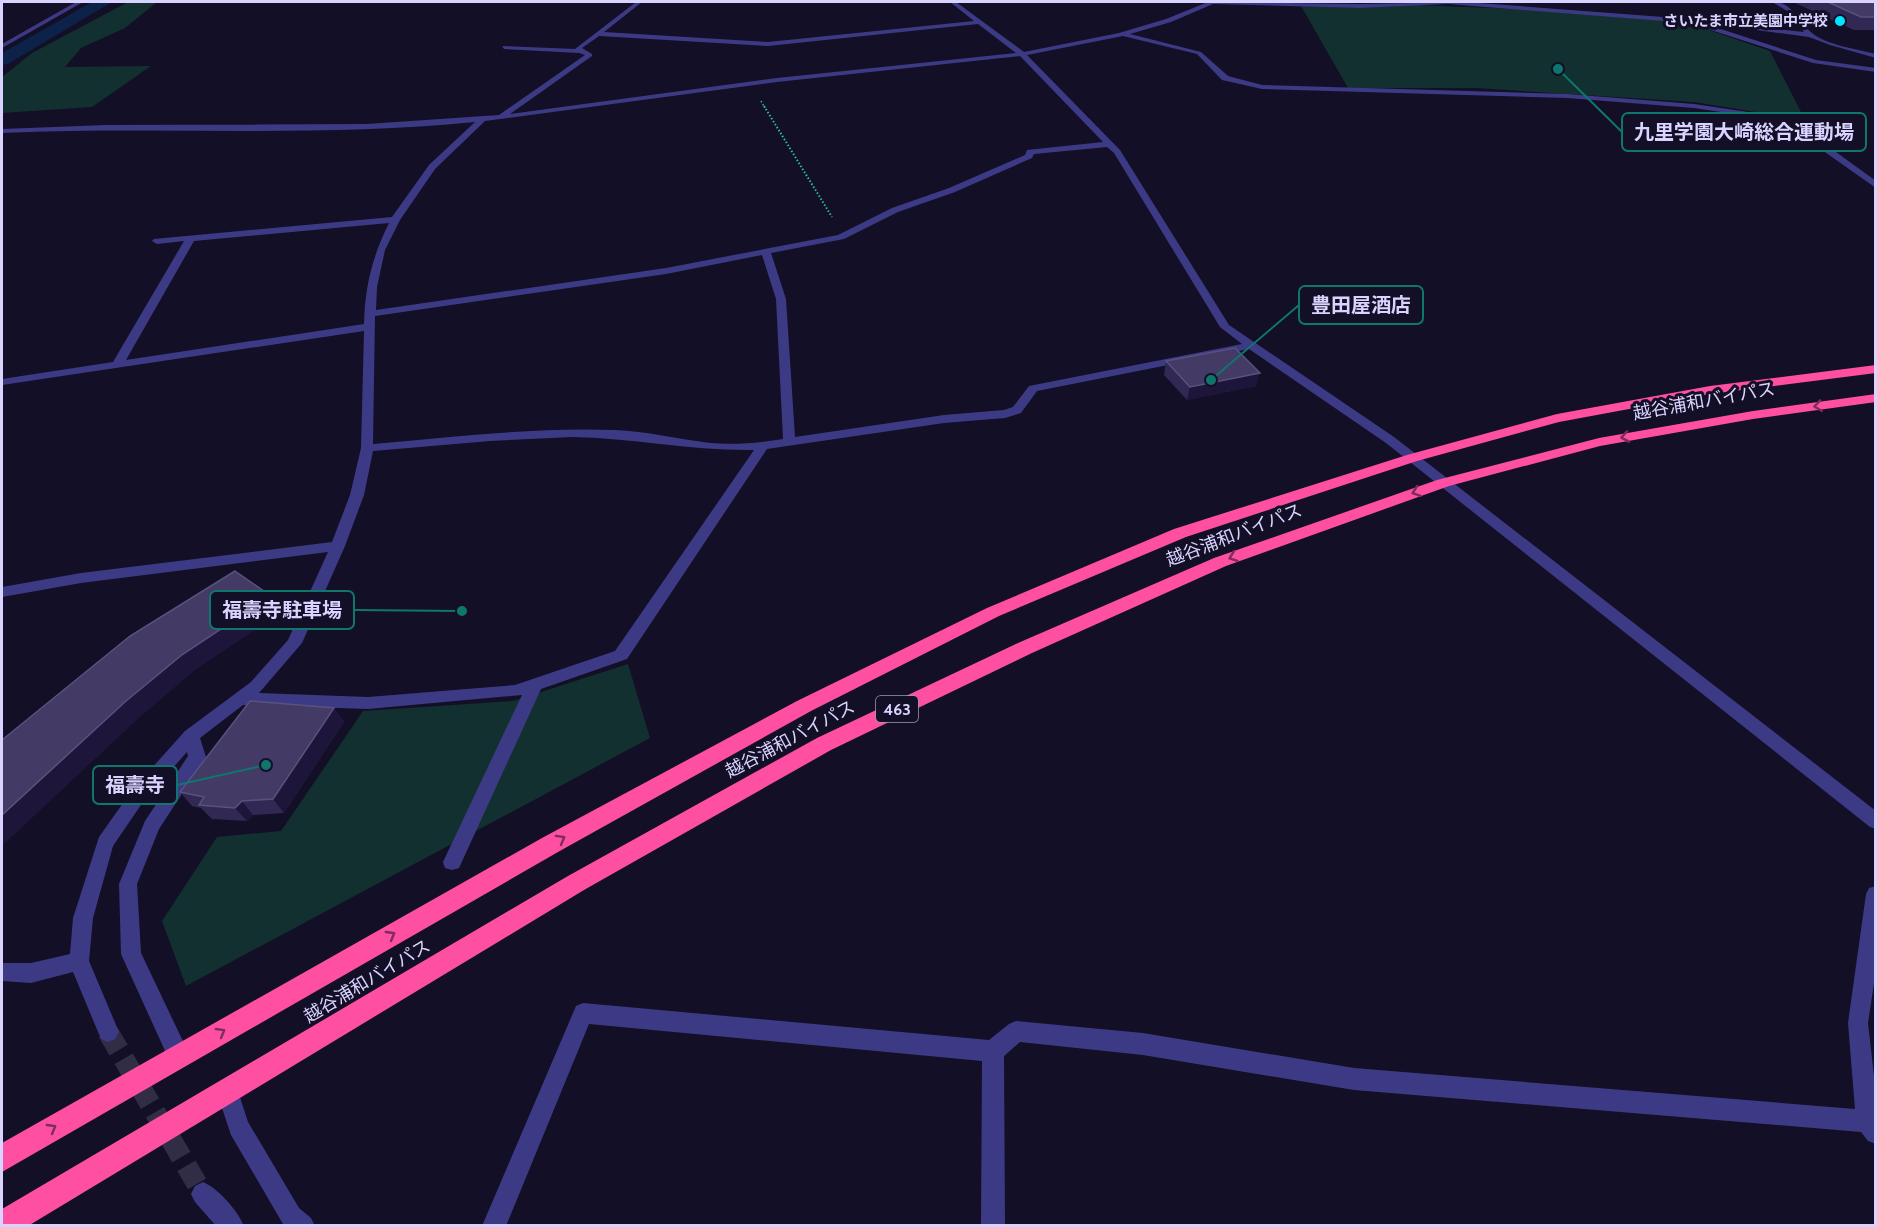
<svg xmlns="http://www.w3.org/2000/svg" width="1877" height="1227" font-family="Cabin,'Noto Sans JP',sans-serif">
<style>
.green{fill:#12302f}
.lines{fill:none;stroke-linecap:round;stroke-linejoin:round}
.canal{fill:#0c2248;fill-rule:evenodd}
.minor-tunnel{stroke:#312d47;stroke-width:21;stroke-dasharray:21 10;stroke-linecap:butt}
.path-far1{stroke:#2fb8b0;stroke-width:1.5;stroke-dasharray:1.5 2;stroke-linecap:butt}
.path{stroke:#2fb8b0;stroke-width:2;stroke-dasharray:1.5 2;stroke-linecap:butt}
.minor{fill:#3d3a85;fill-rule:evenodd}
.highway{fill:#ff4fa3;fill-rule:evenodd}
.wall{fill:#312854}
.shaded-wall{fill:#1d163a}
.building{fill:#433a66;stroke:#5a527e;stroke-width:1.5}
.oneway{stroke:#7d2c5e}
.poi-dot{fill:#00e5ff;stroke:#130f26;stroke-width:2}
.labels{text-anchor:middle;stroke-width:6;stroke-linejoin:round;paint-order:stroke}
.far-poi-label{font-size:15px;font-weight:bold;fill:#d9d4ff;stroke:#130f26;text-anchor:end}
.shield{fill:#130f26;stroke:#9e99be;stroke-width:1.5}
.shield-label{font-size:16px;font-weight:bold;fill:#d9d4ff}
.street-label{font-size:18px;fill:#d9d4ff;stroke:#130f26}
.leader{fill:none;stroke:#0f766e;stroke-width:2}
.callout-dot{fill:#0f766e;stroke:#130f26;stroke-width:2}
.callout{fill:#130f26;stroke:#0f766e;stroke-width:2}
.callout-label{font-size:20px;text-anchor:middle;font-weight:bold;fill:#d9d4ff}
</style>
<rect width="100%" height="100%" fill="#130f26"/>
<path class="green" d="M128,2H157L125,28L81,48L65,67L151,66L92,107L2,113V77L32,53Z
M1416,5L1542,10L1667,21L1700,27L1770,51L1805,120L1694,102L1475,88H1348L1301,6L1360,8Z
M628,664L650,738L186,986L162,921L217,837L281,831L363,711L513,701Z"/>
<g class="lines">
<path class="canal" d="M92,2H112L8,64L2,65V53Z"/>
<path class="minor-tunnel" d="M108,1032L203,1194"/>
<path class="path-far1" d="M761,101L765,108"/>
<path class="path" d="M764,106L832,217"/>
<path class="minor" d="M76,2H83L2,48V44Z
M636,2H642L604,32L768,42L974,21L950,2H956L1024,52L1119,33L1166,19L1208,2L1360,4L1465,2L1690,19L1816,60L1876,68V72L1813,63L1689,23L1448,4L1360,8L1213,4L1171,22L1130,34L1201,52L1228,76L1262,85L1567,94L1694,104L1788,118L1800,120L1818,139L1876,181V188L1812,143L1794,124L1788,122L1694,108L1567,98L1262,89L1222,80L1197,54L1123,36L1027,55L1120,150L1229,325L1394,437L1876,811V829L1870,827L1386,443L1249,349L1037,391L1021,413L1005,418L944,423L767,449L627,659L541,689L459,868L452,870L445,868L443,862L522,695L368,709L243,705L200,738L206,757L159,829L137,884L141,953L190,1056L187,1064L179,1067L171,1064L121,954L119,884L145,821L188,756L187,752L145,799L113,846L93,918L89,961L119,1032L115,1039L108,1042L101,1039L73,972L31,983L2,981V963H31L70,954L73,918L99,837L133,789L185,731L251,682L288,640L328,552L81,583L2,597V587L81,573L332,542L350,495L361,448L364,331L2,385V379L113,362L184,241L157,244L152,241L154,239L392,217L429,165L475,122C318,138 159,126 2,133V129L106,125L367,124L499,115L585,55L579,53L504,49L502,46L575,49ZM978,24L1016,53L777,78L510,114L592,56V54L582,48L599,36L768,46ZM1020,56L1103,142L1027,150L1025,155L949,188L892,208L838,235L666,268L376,310L377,287L385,250L400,220L435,169L485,121L777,82ZM1107,147L1114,153L1220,327L1242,344L1029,386L1013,407L1004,410L944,415L795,437L786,299L771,253L844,239L898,212L955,192L1032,158L1034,154ZM389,223C372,257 365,287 364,324L126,360L194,241ZM762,255L776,299L783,439C759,443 733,445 710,443C678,439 646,431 615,430C534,427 454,437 373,444L375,316L666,274ZM572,437C633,438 693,451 754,450L615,651L515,685L368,697L259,693L302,643L345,546L364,495L373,451L490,441Z
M1772,2C1791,0 1799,22 1812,33C1827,45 1856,49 1876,54V58L1830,45L1809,37L1719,25L1722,23L1804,32L1787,11Z
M1876,886V970L1868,1023L1876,1094V1144L1868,1141L1861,1132L1354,1090L1143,1055L1020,1042L1004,1056L1005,1226H981L982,1061L589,1024L506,1226H482L576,1006L583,1003L989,1040L1009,1024L1016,1021L1143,1033L1354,1068L1855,1109L1848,1023L1866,894L1869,888Z
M227,1079L235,1082L248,1122L299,1208L311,1218L315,1226L283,1224L231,1135L216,1090L219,1082Z
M203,1182C219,1189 237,1210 244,1226H216L195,1202L191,1194L195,1186Z"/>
<path class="highway" d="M1876,365V373L1710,394L1559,422L1417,461L1186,537L999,616L811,711L558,852L2,1172V1143L542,838L797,701L987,608L1174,529L1407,455L1557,414L1710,386Z
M1876,394V402L1753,419L1600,446L1449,486L1226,566L1032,653L831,750L584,890L28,1226H2V1209L568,876L817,738L1018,643L1214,558L1437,480L1599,438L1753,411Z"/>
</g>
<path class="wall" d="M1793,2H1875V30H1854Z
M1166,361L1256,386L1187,400L1164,375Z
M334,708L344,722L284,813L253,815L247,821L212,819L201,808L192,806L180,792Z"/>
<path class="shaded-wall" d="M1260,373L1256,386L1187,400L1190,387Z
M271,596L282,612L195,670L140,717L3,845L2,844V815L126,701L183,654Z
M334,708L344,722L284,813L273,799Z
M242,801L253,815L247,821L235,808Z"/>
<path class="building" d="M1828,2H1875V17H1861Z
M1235,348L1260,373L1190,387L1166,361Z
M235,571L271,596L183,654L126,701L2,815V740L130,636Z
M250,701L334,708L273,799L242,801L235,808L199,805L204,797L180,792Z"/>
<defs><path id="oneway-chevron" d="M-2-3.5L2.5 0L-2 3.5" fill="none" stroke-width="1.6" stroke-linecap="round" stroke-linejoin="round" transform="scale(1.5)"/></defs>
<g class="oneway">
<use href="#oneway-chevron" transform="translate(1818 406) rotate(172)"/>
<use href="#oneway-chevron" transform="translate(1625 437) rotate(170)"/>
<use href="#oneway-chevron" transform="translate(1416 492) rotate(161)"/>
<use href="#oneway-chevron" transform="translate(1233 557) rotate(160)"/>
<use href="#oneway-chevron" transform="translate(561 839) rotate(-29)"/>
<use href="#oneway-chevron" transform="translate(391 935) rotate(-30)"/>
<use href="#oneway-chevron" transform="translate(221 1032) rotate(-30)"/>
<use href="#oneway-chevron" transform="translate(52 1128) rotate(-30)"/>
</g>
<circle class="poi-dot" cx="1840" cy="21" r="6"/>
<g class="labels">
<g class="far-poi-label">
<text x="1828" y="26">さいたま市立美園中学校</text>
</g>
<rect class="shield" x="876" y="696" width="42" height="26" rx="4.5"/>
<g class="shield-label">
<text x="897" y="715">463</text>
</g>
<g class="street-label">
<text transform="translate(1704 401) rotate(-10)" y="6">越谷浦和バイパス</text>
<text transform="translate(1234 535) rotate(-21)" y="6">越谷浦和バイパス</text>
<text transform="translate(790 739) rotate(-28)" y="6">越谷浦和バイパス</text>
<text transform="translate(367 981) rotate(-31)" y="6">越谷浦和バイパス</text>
</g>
</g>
<path class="leader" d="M1558 69L1622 132M1211 380L1299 305M462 611L354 610M266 765L177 785"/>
<g class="callout-dot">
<circle cx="1558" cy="69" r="6"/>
<circle cx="1211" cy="380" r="6"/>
<circle cx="462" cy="611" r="6"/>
<circle cx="266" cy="765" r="6"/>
</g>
<g class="callout">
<rect x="1622" y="113" width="244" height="38" rx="6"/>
<rect x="1299" y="286" width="124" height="38" rx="6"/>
<rect x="210" y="591" width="144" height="38" rx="6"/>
<rect x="93" y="766" width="84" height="38" rx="6"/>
</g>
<g class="callout-label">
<text x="1744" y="139">九里学園大崎総合運動場</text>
<text x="1361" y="312">豊田屋酒店</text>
<text x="282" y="617">福壽寺駐車場</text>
<text x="135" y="792">福壽寺</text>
</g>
<rect width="1877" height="1227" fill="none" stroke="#d9d4ff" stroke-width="6"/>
</svg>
